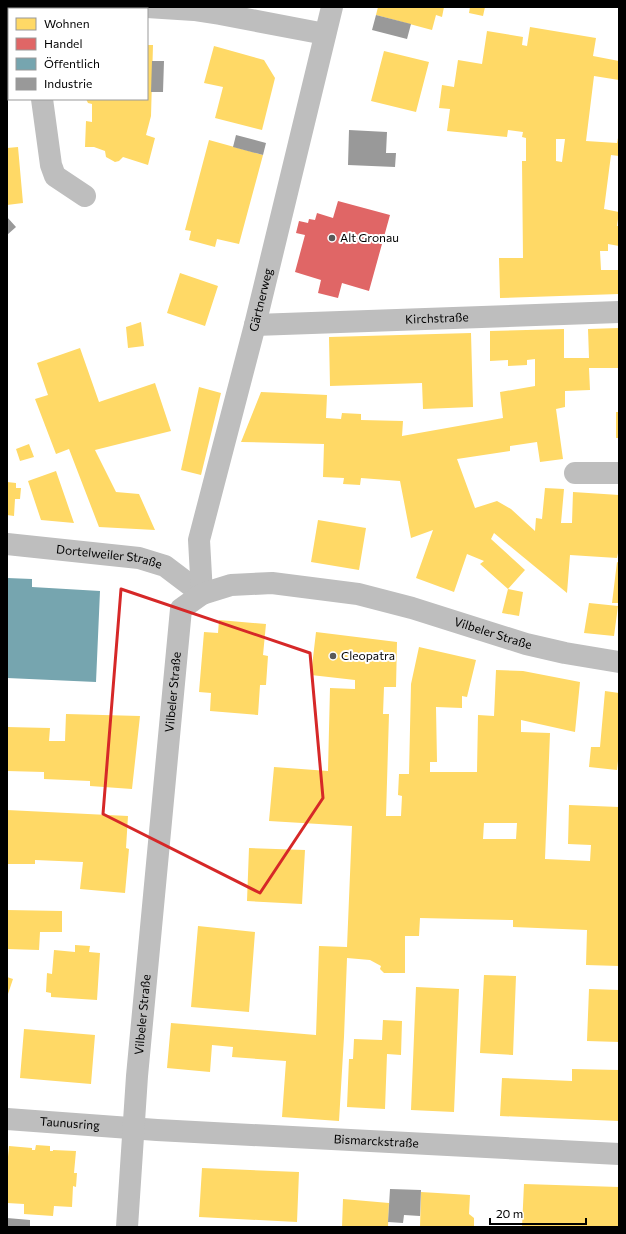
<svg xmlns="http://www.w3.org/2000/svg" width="626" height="1234" font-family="Commissioner,sans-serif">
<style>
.homes{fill:#ffd966;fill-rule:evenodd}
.shops{fill:#e06666}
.public{fill:#76a5af}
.industry{fill:#999}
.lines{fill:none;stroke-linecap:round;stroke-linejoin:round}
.minor{stroke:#bebebe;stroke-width:22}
.tertiary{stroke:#bebebe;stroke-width:22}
.marked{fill:none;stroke:#d62828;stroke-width:3;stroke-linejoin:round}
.poi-dot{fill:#595959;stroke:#fff;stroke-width:1.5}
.labels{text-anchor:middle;stroke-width:4;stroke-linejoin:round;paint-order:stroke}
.poi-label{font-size:12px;fill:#000;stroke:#fff;text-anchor:start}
.street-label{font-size:12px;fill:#000;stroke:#fff}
</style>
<rect width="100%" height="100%" fill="#fff"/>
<path class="homes" d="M378,7H444L442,17L436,15L432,30L376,15Z
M470,7H485L483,16L469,13Z
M530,27L596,38L593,56L619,61V80L594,76L586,141L617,143L619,133V156L611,155L604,209L619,212L617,226H619V246L608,244V251H600L601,270H619V294L500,298L499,258H523L522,161H526V138L522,137L523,132L508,130L507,137L447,131L450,109L439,108L442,85L454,87L458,60L482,64L487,31L523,37L522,45L527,46ZM556,139H565L562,162L556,161Z
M147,45H153L151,116L146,135L155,138L148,165L123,157L119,161L115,162L106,157L105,151L94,147H85L86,121L92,122V104L88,103L86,99H147Z
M214,46L264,60L275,78L262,130L215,118L223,87L204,83Z
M384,51L429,62L416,112L371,101Z
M209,140L263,155L239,244L217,239L215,247L189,240L191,231L185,230Z
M18,147L23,203L7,205V148Z
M180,273L218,286L205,326L167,313Z
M141,322L144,346L128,348L126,327Z
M619,328V368H589L590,390L565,391V407L556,409L563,459L540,462L537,442L510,446V451L457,459L475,508L497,501L511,509L535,531L536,518L542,519L545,488L564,489L561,523H572L573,492L619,495V553H618L617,558L570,555L567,593L494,533L491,539L525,570L508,589L480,564L484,561L467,554L454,592L416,578L433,530L411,538L400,481L361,478L360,485L343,484L344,478L323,477L324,444L241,442L261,392L327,395L326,418L341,419L342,413L361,414V420L403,421L402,436L503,418L500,392L535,386V359L527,360V365L508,366V360L490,361V331L564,329V358H589L588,329Z
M471,333L473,407L423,409L422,383L330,386L329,337Z
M80,348L99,402L155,383L171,431L95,450L116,492L139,494L155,530L99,527L69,449L56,454L35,399L48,395L37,363Z
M199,387L221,393L201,475L181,470Z
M616,412H619V438H616Z
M29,444L34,457L20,461L16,449Z
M56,471L74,523L41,520L28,481Z
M7,482L16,483V488H21L20,499H15L14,516L7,515Z
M318,520L366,528L359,570L311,562Z
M617,562L619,563V603H612Z
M508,589L523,592L519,616L502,613Z
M589,603L618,606L614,636L584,633Z
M219,620L266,624L263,655L268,656L266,685H260L258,715L210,711L211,693L199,692L204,632L218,633Z
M316,632L397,642L396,687H384L383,714H389L386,816H401L402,796L398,795L399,774H409L411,684L419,647L476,660L467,697L462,696V708L436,707L437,762H430V772H477L478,715L494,716L496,670L523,671L580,682L575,732L521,720V732L550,733L545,859L590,861L591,845L568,844L569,805L619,807V966L586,965L587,930L513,927V920L420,918L419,936H405V973H384L380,969L381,966L370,960L347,958L344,1037L339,1121L282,1117L286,1061L232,1057L233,1047L212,1045L210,1072L167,1068L171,1023L316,1035L319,946L347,947L352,826L269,821L274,767L328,771L330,688L355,689V680L311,675ZM484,823H517L516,839H483Z
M605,691L619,693V752L617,770L589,767L591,747H600Z
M66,714L140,716L132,789L90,786V781L44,779V772L7,771V727L50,728L49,741H65Z
M7,810L128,816L126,848L129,849L125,893L80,889L83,862L35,860V864H7Z
M249,848L305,850L302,904L247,901Z
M7,910L62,911V932H40L39,950L7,949Z
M198,926L255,932L249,1012L191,1007Z
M75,945L90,946L89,952L100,953L97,1000L51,997V993L46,992L47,973L52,974L54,950L75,952Z
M484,975L516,976L513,1055L480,1053Z
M7,977L13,979L8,994L7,993Z
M416,987L459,989L454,1112L411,1110Z
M589,989L619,990V1042L587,1041Z
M383,1020L402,1021L401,1055L387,1054L385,1109L347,1107L349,1059H353L354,1039L382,1040Z
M24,1029L95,1035L91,1084L20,1078Z
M572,1069L619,1070V1121L500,1116L502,1078L572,1081Z
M36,1145L50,1146V1151H53V1150L76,1151L74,1173H77L76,1187L73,1186L72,1207L54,1206L53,1216L24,1214V1204L7,1203V1168L9,1146L32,1148V1150H35Z
M202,1168L299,1172L297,1222L199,1217Z
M524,1184L619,1187V1227H522Z
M421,1192L470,1195L469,1214L474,1218V1227H420Z
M343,1199L389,1203L388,1227H342Z"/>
<path class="shops" d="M338,201L390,215L369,291L342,283L338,298L318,293L321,280L295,272L305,235L296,233L299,221L308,223L309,219L315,220L317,213L333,218Z"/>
<path class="public" d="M7,578L32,579V587L100,591L96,682L7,678Z"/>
<path class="industry" d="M376,15L411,24L407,39L372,30Z
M152,61H164L163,92H151Z
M349,130L387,132L386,153H396L395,167L348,165Z
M236,135L266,143L263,155L233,147Z
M7,217L16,227L7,235Z
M390,1189L421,1190L420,1216L404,1215L403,1223L388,1222Z
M7,1218L30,1220V1227H7Z"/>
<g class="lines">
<g class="minor">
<path d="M30,7V9"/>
<path d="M147,7L194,10L220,14L325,34"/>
<path d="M42,99L51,165L55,176L85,196"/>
<path id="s1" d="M255,325L619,312"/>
<path d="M575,473H619"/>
<path id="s2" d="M7,544L139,558L165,566L202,594"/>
<path id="s3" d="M202,594L199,540L255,325L332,7"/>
<path id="s4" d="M7,1119L157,1130L619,1154"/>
</g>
<path class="tertiary" id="s5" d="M127,1227L137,1076L181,609L202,594L231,585L272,583L358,594L412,608L526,644L565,653L619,662"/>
</g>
<path class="marked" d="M121,589L310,653L323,798L260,893L103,814Z"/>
<g class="poi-dot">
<circle cx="332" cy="238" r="4"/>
<circle cx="333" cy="656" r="4"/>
</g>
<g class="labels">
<g class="poi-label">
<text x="340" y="242">Alt Gronau</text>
<text x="341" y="660">Cleopatra</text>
</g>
<g class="street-label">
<text dy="4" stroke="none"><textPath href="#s3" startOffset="302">Gärtnerweg</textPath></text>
<text dy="4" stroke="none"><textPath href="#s1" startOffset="182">Kirchstraße</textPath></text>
<text dy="4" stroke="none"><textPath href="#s2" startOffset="103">Dortelweiler Straße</textPath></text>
<text dy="4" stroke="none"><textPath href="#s5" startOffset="945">Vilbeler Straße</textPath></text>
<text dy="4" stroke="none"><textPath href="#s5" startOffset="537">Vilbeler Straße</textPath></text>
<text dy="4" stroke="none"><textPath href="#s5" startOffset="213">Vilbeler Straße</textPath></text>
<text dy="4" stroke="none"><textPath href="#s4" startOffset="63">Taunusring</textPath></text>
<text dy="4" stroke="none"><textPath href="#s4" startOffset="370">Bismarckstraße</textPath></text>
</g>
</g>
<rect width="626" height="1234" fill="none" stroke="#000000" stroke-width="16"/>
<rect x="8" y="8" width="140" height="92" fill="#ffffff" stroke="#999999"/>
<rect x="16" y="18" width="20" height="12" fill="#ffd966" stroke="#999999"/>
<text x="44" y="28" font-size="12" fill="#000000">Wohnen</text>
<rect x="16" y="38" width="20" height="12" fill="#e06666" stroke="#999999"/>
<text x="44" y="48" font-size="12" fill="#000000">Handel</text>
<rect x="16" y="58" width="20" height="12" fill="#76a5af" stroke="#999999"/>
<text x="44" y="68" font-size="12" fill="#000000">Öffentlich</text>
<rect x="16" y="78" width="20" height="12" fill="#999999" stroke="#999999"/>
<text x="44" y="88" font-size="12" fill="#000000">Industrie</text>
<path d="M490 1218v6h96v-6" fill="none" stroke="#000000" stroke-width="2"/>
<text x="496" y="1218" font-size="12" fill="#000000" stroke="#ffffff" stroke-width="3" paint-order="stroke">20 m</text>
</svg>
